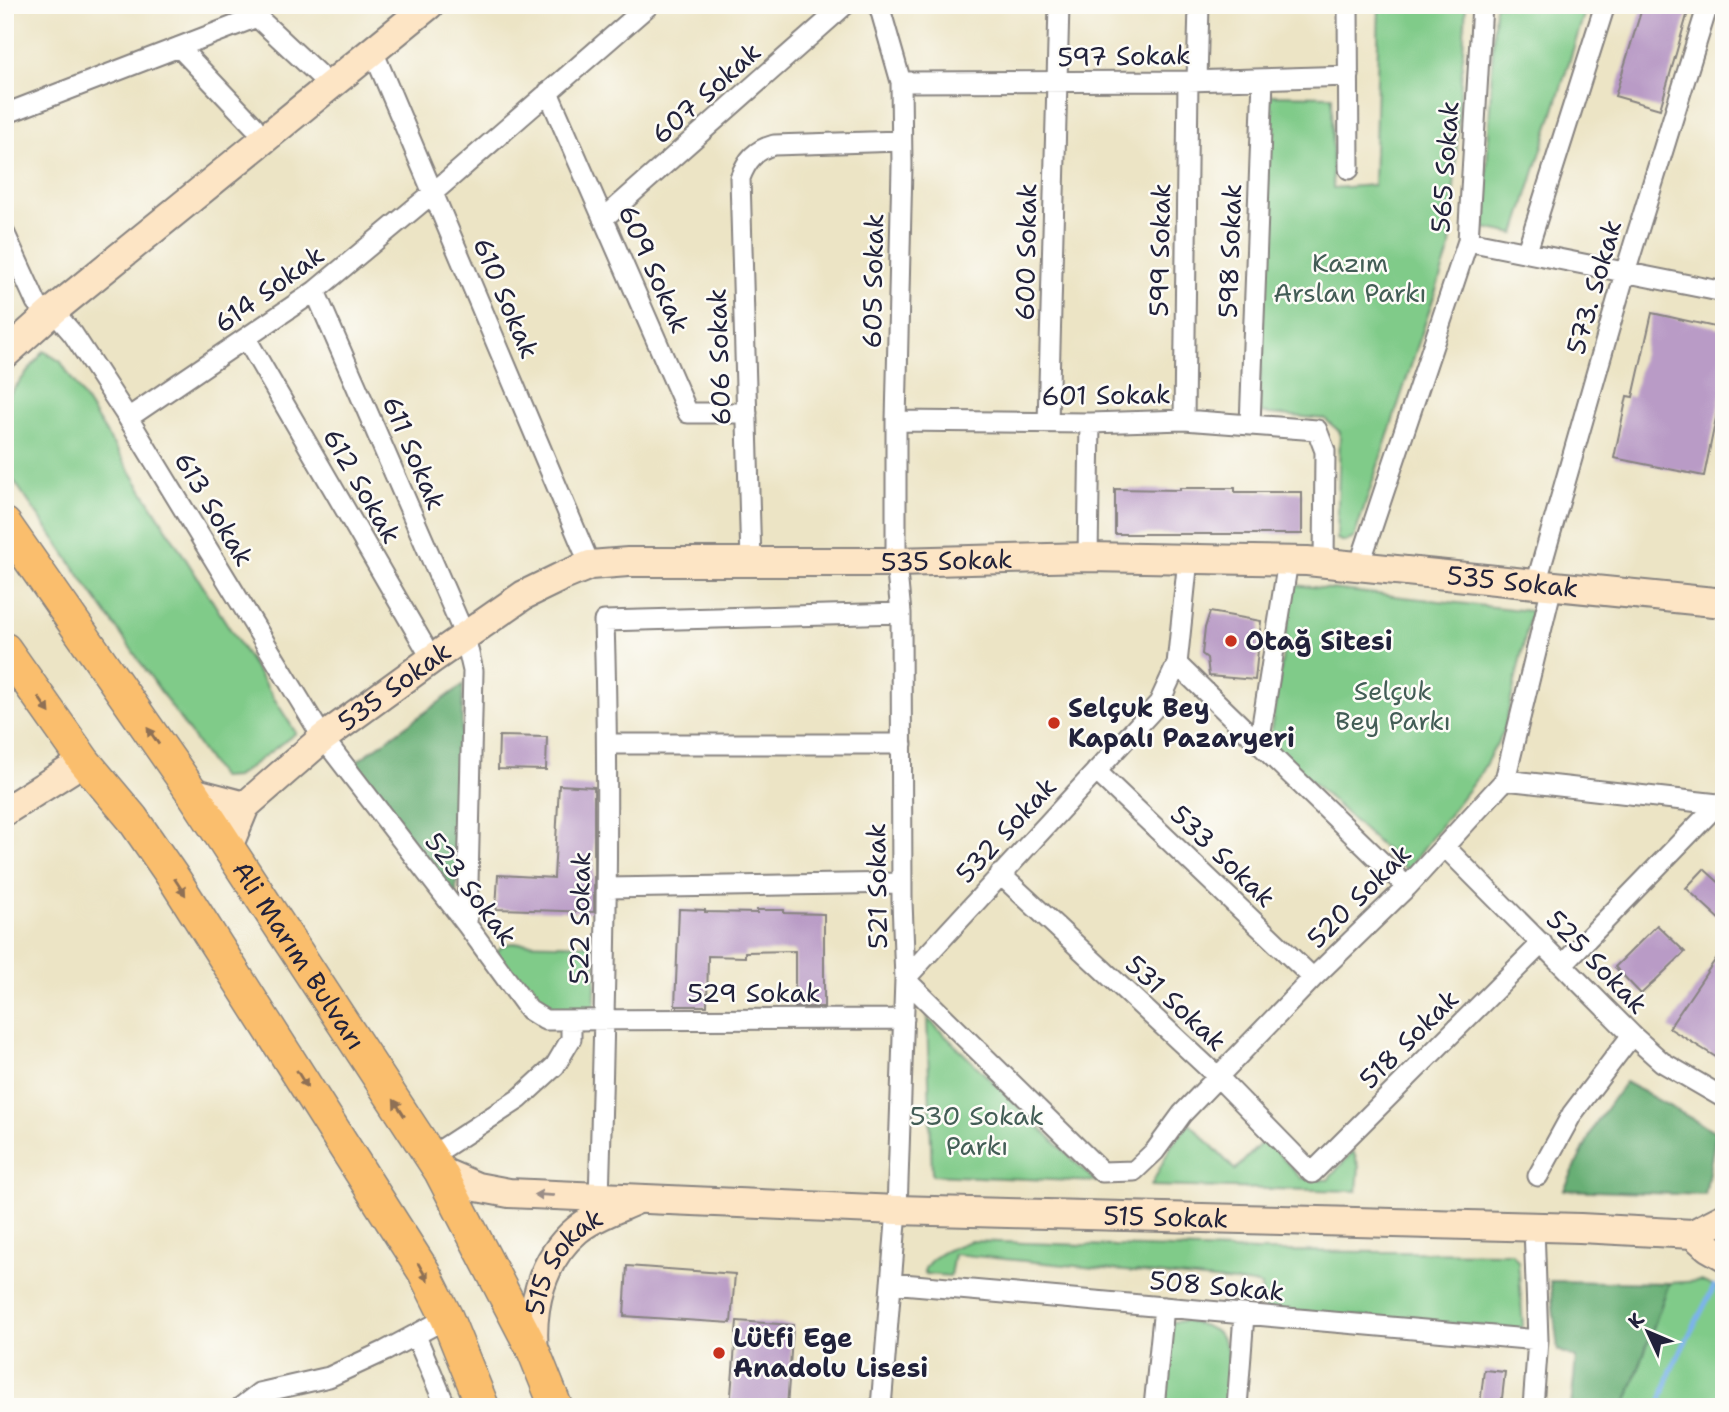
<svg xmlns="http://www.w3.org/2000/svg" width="1729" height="1412" font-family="'Shantell Sans',sans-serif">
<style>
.green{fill:#80cb89;stroke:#517662;stroke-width:2}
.forest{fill:#68af75;stroke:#456858;stroke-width:2}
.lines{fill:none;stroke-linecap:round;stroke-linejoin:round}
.stream{stroke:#7bb3eb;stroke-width:5}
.building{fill:#b99bc6}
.street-casing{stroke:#878380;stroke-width:23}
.secondary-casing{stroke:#878380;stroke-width:32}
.primary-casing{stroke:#878380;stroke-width:35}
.street{stroke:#fff;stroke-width:19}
.secondary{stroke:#fde5c5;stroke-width:28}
.primary{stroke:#fabe6d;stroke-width:32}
.oneway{fill:#8e7054}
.oneway2{fill:#9a8d87}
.poi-dot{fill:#c8321e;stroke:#fdfcf7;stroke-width:2.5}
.labels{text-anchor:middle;stroke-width:5;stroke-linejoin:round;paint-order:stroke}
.street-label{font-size:26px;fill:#22223b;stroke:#fdfcf7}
.park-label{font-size:26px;fill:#435d56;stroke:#fdfcf7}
.poi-label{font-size:26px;font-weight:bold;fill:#22223b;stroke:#fdfcf7;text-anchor:start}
</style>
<rect width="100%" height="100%" fill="#fdfcf7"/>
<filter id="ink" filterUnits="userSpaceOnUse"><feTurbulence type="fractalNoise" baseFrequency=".0143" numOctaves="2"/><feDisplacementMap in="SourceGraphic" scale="14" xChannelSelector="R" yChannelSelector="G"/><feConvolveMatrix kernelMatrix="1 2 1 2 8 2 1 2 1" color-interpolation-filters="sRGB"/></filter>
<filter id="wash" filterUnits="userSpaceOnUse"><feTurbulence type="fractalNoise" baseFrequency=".00686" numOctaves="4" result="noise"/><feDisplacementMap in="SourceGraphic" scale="28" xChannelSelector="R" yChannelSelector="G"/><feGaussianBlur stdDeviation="1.57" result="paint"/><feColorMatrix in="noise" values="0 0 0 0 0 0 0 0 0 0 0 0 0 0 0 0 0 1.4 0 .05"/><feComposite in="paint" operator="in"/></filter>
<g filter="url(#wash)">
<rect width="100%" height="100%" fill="#ece4c5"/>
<path class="green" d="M1379,5H1466L1450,248L1354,538L1345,542L1337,539L1340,432L1325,419L1259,413L1269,95L1332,96L1333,188L1374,185Z
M1495,5H1587L1515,234L1484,228Z
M44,351L61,362L296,733L236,777L221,778L5,468V400Z
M1294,585L1531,611L1504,731L1480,774L1407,870L1269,742Z
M512,943L597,945L594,1017L545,1015L495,954L503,945Z
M927,1018L1096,1182L932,1175Z
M1190,1123L1235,1170L1265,1139L1301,1178L1328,1180L1353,1151L1359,1167L1357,1191L1151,1186L1171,1146Z
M970,1241L1258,1251L1512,1253L1518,1261L1523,1326L1519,1329L1263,1309L1261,1286L1255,1284L954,1254L950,1276L926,1274L924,1271C929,1255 955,1247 970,1241Z
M1701,1281L1724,1291V1407H1625L1669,1283Z
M1184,1321C1192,1323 1203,1324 1211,1329C1238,1343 1228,1382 1226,1407H1163L1172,1322Z"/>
<path class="forest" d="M463,685L456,895L352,765Z
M1625,1082L1716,1132L1705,1195L1564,1190L1595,1125Z
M1550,1281L1669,1283L1625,1407H1571L1576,1358L1558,1350Z"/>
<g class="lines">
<path class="stream" d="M1659,1407L1671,1370L1714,1287"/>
</g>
<g id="blocks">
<path class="building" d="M1643,5H1690L1660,109L1615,96Z
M1652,313L1724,329V395L1721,394L1704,476L1614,458L1627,396L1633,397Z
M1180,488H1235V492H1302V534H1115V489L1180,490Z
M1210,612L1261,621L1255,680L1209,676L1207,658L1202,654L1205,628Z
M499,736L547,737L546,770L498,769Z
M559,785L594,787V912L496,909L498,875L554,878Z
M1704,869L1724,887V923L1686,888Z
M679,909L705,910V912L757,913V910H784V913L824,914V1007H795V951L745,952V957L708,956L707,1006H675Z
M1657,925L1685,952L1641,994L1615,967Z
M1724,947V1062L1669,1028Z
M627,1266L735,1274L731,1323L624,1316Z
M737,1321L793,1325L787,1407H730Z
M1484,1370L1505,1372L1501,1407L1480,1405Z"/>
</g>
</g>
<g filter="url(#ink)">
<use href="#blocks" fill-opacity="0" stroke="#878380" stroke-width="2"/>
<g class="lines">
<defs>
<path id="street" d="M879,5L901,82L902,166L896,421V562L901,613L902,901L905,979L897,1210L881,1407
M1348,5L1349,169
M253,6L257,17L318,74
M179,47L254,126
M373,51L590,565
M1197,81L1199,5
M901,82L1188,81L1349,76
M548,92L688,413H747
M5,114L257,17
M603,219L845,5
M5,234L36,302
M1468,241L1724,292
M1527,251L1605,5
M315,291L465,636L473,671L467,925
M53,311L73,334L128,418L323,738L467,925L529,1010L545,1020L904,1019
M247,340L432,659
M128,418L315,291L434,192L649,5
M1184,420L1188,81
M896,421L1090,423L1184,420L1317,430L1325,451L1324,563
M1048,423L1059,5
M1250,425L1263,79
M1088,557L1090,423
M1188,559L1177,664L1159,703L905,979L1102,1172L1134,1171L1155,1151L1182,1114L1313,978L1407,887L1505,780L1552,586
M751,562L740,178C747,160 755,150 774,145L901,141
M1359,566L1468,241L1482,5
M1536,584L1625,273L1708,5
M1177,664L1407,887
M608,744H902
M1259,744L1288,561
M1096,771L1313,978
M1505,780L1718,804
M1445,847L1632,1035L1662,1062L1724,1098
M1000,874L1218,1077L1312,1173L1542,943
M607,888L902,883
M1563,964L1718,804L1724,803
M430,1157L519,1099L555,1066L571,1039V1020
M1538,1176L1572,1114L1632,1035
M603,1207L599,1198C605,1005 610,813 604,621L901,613
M891,1283L1538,1340
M416,1336L446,1407
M241,1407L259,1393L329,1377L385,1351L447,1318
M1154,1407L1164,1307
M1237,1407L1244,1315
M1533,1407L1538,1340L1534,1227"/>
<g id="secondary">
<path d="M5,354L53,311L429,5"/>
<path d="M192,792L245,806"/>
<path d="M5,811L84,761"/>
<path id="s1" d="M228,847L245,806L323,738L432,659L524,595L561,577L590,565L628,562H896L1088,557L1307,561L1724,603"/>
<path id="s2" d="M440,1171L477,1187L509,1193L897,1210L1580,1228L1693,1234"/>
<path d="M1693,1234L1708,1247L1724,1256"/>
<path d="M1693,1234L1724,1218"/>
<path id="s3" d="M534,1352C530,1308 541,1260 577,1230C592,1217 616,1209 634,1201"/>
</g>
<g id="primary">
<path id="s4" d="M5,524L192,792L440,1171L534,1352L556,1407"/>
<path d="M5,649L84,761L132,818L175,880L424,1272L447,1318L483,1407"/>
</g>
</defs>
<use href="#street" class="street-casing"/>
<use href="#secondary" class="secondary-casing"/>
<use href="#primary" class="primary-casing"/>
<use href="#street" class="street"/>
<use href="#secondary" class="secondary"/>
<use href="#primary" class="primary"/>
</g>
<defs><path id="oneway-solid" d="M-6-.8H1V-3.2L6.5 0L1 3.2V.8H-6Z" transform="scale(1.75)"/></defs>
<g class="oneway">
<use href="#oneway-solid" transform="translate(44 705) rotate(55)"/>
<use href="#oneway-solid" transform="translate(153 736) rotate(-125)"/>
<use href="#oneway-solid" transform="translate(180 887) rotate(57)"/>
<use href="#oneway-solid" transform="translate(302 1079) rotate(58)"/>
<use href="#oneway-solid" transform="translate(399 1108) rotate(-123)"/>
<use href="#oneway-solid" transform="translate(423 1272) rotate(61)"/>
</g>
<use class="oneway2" href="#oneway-solid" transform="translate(544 1195) rotate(-177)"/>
</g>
<g class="poi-dot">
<circle cx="1231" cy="641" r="7"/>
<circle cx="1054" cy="723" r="7"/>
<circle cx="719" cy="1353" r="7"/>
</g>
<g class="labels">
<g class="street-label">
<text transform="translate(1124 56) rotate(-1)" y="9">597 Sokak</text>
<text transform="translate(706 93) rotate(-42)" y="9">607 Sokak</text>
<text transform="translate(1445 167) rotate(-86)" y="9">565 Sokak</text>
<text transform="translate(1160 250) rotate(-89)" y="9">599 Sokak</text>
<text transform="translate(1230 251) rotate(-88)" y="9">598 Sokak</text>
<text transform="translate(1026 252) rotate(-89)" y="9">600 Sokak</text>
<text transform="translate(654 269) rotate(66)" y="9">609 Sokak</text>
<text transform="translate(873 281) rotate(-89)" y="9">605 Sokak</text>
<text transform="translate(1594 287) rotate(-74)" y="9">573. Sokak</text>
<text transform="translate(269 289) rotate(-36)" y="9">614 Sokak</text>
<text transform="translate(506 298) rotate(67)" y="9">610 Sokak</text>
<text transform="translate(719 357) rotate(-92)" y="9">606 Sokak</text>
<text transform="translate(1106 395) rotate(-1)" y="9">601 Sokak</text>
<text transform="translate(414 453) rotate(67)" y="9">611 Sokak</text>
<text transform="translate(362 486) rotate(60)" y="9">612 Sokak</text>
<text transform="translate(214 509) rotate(59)" y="9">613 Sokak</text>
<text dy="9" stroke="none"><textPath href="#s1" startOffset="824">535 Sokak</textPath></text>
<text dy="9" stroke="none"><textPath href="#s1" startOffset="1391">535 Sokak</textPath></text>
<text dy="9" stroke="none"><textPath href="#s1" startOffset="236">535 Sokak</textPath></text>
<text transform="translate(1006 830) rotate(-47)" y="9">532 Sokak</text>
<text transform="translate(1223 856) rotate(44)" y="9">533 Sokak</text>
<text transform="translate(877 886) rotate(-91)" y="9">521 Sokak</text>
<text transform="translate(471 889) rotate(53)" y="9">523 Sokak</text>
<text transform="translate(1359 896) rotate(-45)" y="9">520 Sokak</text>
<text transform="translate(580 918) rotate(-89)" y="9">522 Sokak</text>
<text dy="9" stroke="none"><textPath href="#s4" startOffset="522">Ali Marım Bulvarı</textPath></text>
<text transform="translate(1597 962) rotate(46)" y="9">525 Sokak</text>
<text x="754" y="1002">529 Sokak</text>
<text transform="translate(1176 1003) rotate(43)" y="9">531 Sokak</text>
<text transform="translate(1409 1039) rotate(-45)" y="9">518 Sokak</text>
<text dy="9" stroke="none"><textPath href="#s2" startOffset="730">515 Sokak</textPath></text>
<text dy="9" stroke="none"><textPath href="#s3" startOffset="100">515 Sokak</textPath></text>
<text transform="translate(1217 1286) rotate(5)" y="9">508 Sokak</text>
</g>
<g class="park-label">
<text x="1350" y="272">Kazım<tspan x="1350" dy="30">Arslan Parkı</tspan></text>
<text x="1393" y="700">Selçuk<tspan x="1393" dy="30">Bey Parkı</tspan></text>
<text x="977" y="1125">530 Sokak<tspan x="977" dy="30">Parkı</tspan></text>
</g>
<g class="poi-label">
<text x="1245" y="650">Otağ Sitesi</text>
<text x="1068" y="717">Selçuk Bey<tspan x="1068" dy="30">Kapalı Pazaryeri</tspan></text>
<text x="733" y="1347">Lütfi Ege<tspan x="733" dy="30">Anadolu Lisesi</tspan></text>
</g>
</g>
<rect width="1729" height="1412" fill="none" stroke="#fdfcf7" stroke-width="28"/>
<g transform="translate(1648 1332) rotate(314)" stroke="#fdfcf7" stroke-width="5" paint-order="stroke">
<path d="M0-5L12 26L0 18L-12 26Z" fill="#22223b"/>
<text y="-10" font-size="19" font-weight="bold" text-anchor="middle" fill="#22223b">K</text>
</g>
</svg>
